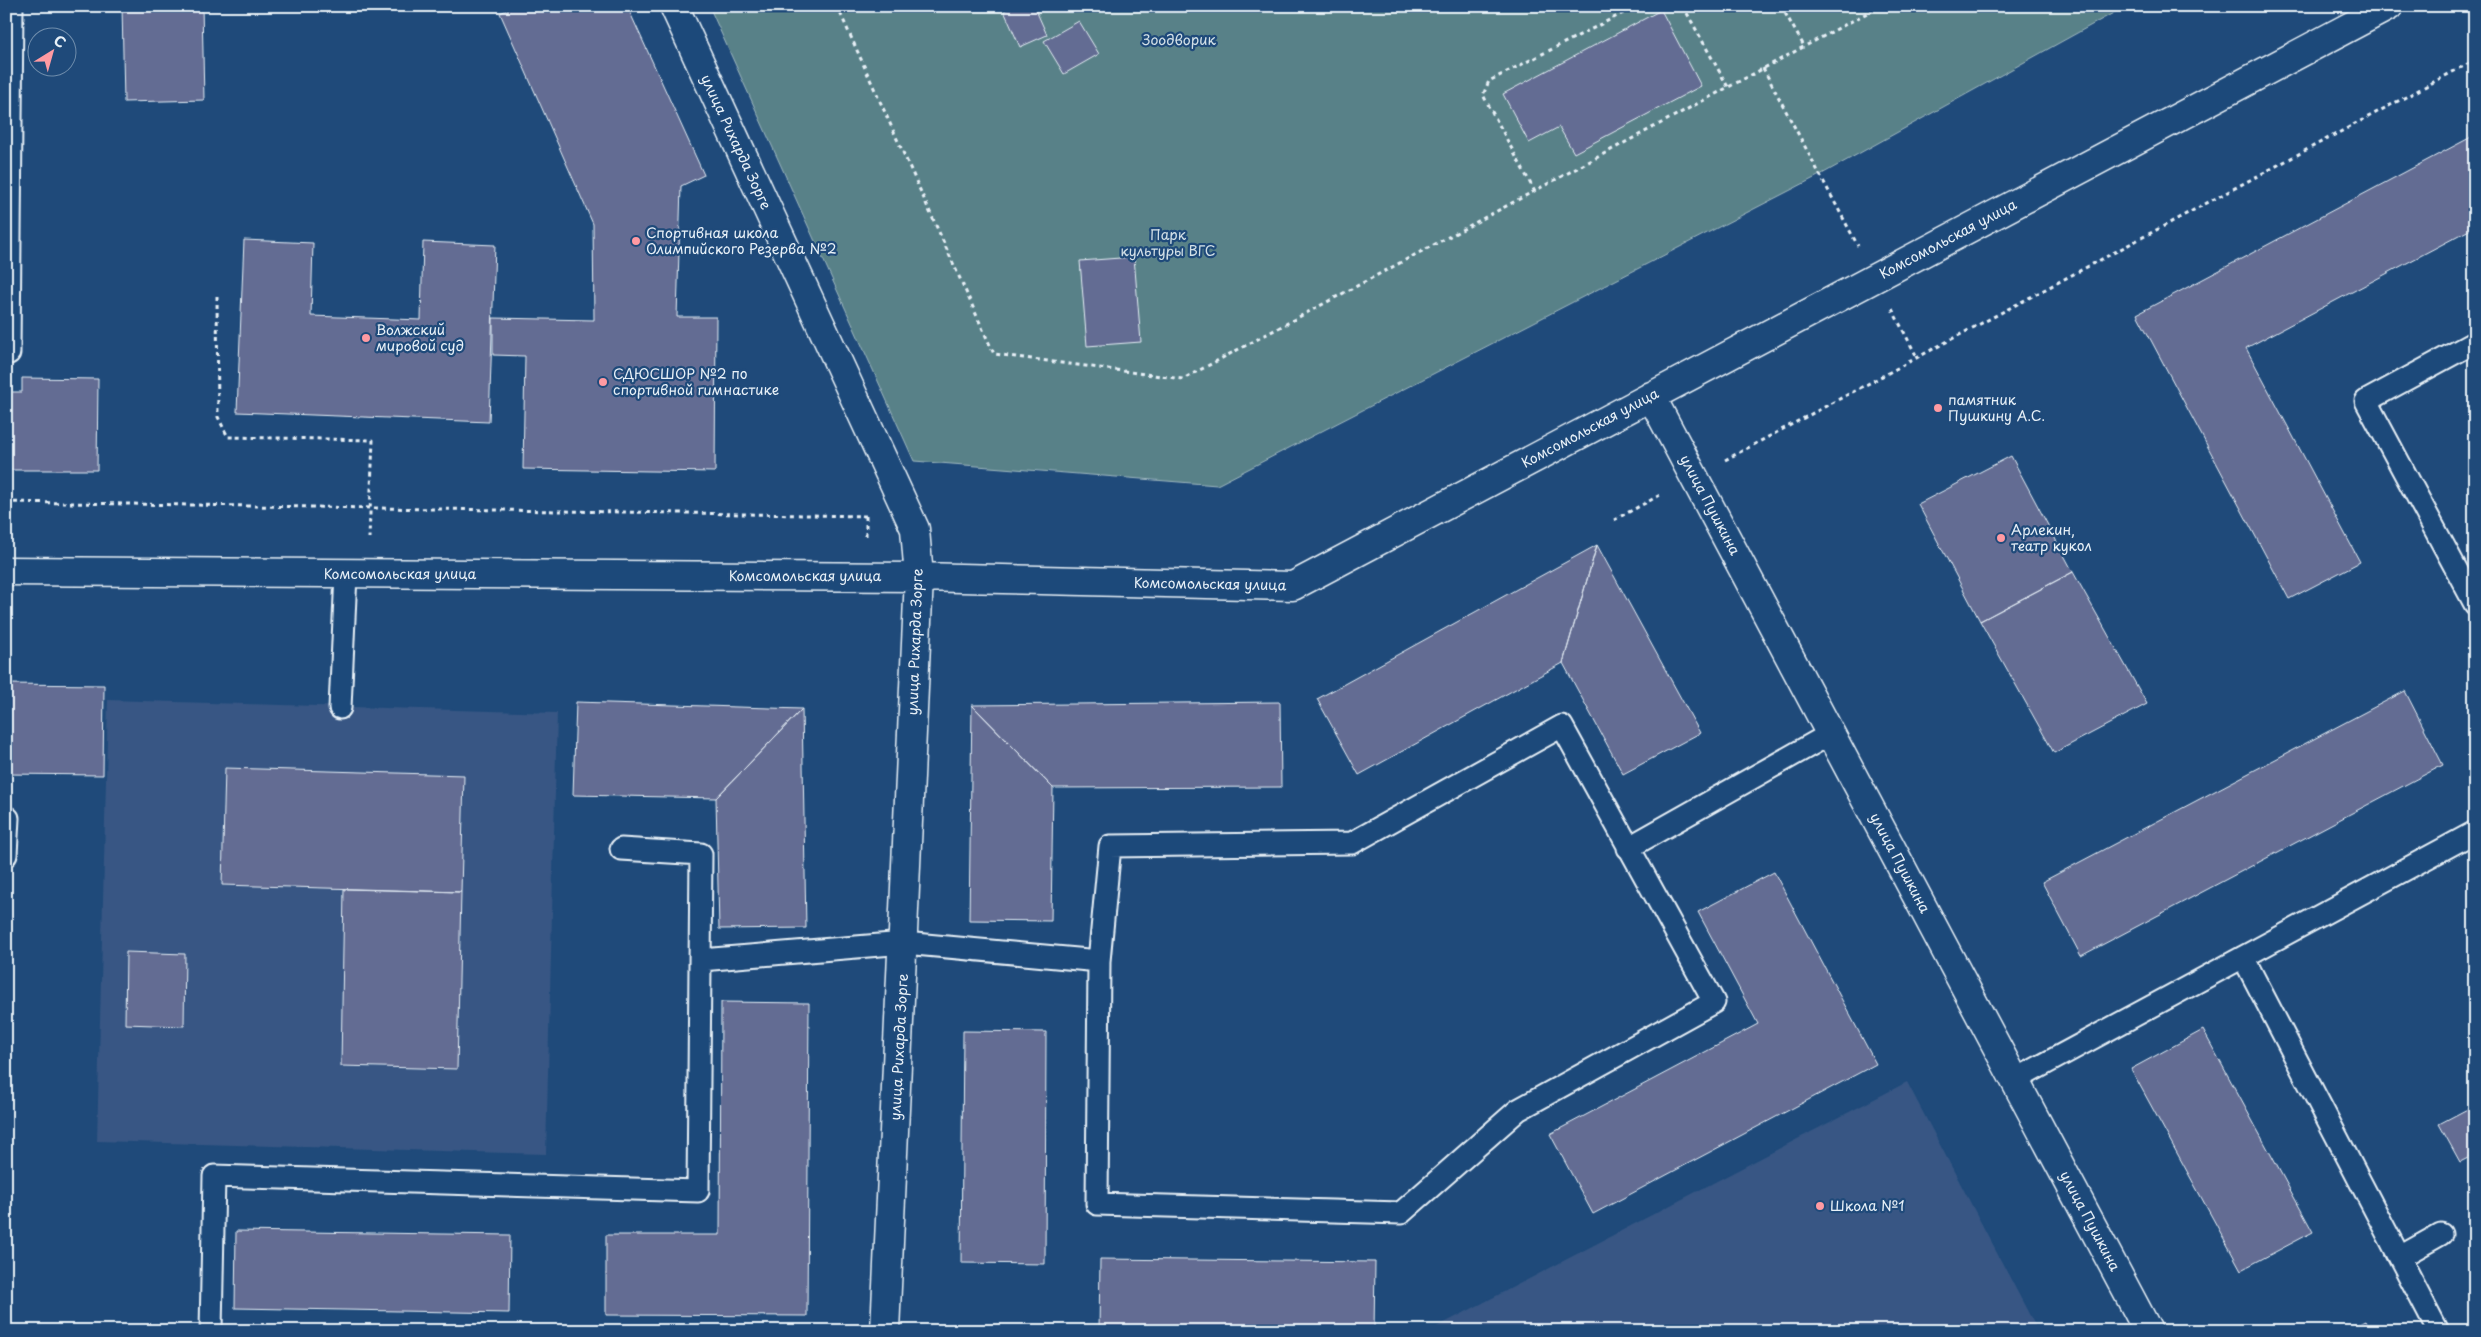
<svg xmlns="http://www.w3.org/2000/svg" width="2481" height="1337" font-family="'Playpen Sans',sans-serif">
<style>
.built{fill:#375784}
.green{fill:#598188;stroke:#a0b9c0}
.building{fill:#636c93;stroke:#e8f1f8}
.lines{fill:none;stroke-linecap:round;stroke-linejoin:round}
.lane-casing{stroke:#e8f1f8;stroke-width:25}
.street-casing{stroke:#e8f1f8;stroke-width:31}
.path{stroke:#e8f1f8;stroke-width:3;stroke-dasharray:4 4;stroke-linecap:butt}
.lane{stroke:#1f4a7a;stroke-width:21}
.street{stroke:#1f4a7a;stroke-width:28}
.poi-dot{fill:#ff9aa2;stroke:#1f4a7a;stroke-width:2}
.labels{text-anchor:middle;stroke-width:4.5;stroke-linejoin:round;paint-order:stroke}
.park-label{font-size:14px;fill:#d3e0e7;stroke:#1f4a7a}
.street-label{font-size:14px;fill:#e8f1f8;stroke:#1f4a7a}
.poi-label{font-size:14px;fill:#e8f1f8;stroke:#1f4a7a;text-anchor:start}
</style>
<rect width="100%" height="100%" fill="#1f4a7a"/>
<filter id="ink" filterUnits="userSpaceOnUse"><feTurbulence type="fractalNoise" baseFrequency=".02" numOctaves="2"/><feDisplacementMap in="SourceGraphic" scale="10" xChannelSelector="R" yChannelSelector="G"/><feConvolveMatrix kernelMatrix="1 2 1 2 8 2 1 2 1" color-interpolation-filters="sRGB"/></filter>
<g filter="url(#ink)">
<path class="built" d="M108,700L557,713L546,1154L97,1141Z
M1907,1082L2038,1331H1429Z"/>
<path class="green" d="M709,6H2126L1820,175L1217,485L914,461Z"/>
<path class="building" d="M122,6H202L204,100L124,102Z
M516,6H627L704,175L681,186L677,317H716L715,472L523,469L525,356L493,355V318L594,320L593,224L500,13Z
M1014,6H1034L1047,35L1020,47L1004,11Z
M1661,10L1701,86L1574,153L1559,127L1529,143L1503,94Z
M1079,21L1099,54L1064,74L1044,41Z
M2475,135V227L2246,348L2360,562L2289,599L2137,314Z
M244,240L313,243L311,316L421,320L423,242L495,245L489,422L237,412Z
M1134,257L1141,342L1087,346L1080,261Z
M22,378L98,379L97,470H6V392H22Z
M2011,456L2073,572L1980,621L1918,504Z
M1597,545L1700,733L1623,774L1563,663Z
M1597,545L1563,663L1359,775L1317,699Z
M2073,572L2147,704L2054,753L1980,621Z
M6,684L104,685L103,775L6,774Z
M2405,691L2443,765L2081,956L2042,882Z
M576,702L802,709L716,798L573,795Z
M1280,702L1281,787L1053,788L972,705Z
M972,705L1053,788L1051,921L969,920Z
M802,709L806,928L719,929L716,798Z
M225,768L464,775L461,892L222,885Z
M1774,872L1876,1064L1593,1214L1550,1134L1758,1024L1698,912Z
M344,889L461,892L457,1069L341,1066Z
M126,952L185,954L184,1026L125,1024Z
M721,1002L809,1003L807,1316L606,1315V1235H720Z
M2203,1030L2313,1232L2241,1270L2131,1069Z
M963,1031L1046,1032L1045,1264L961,1263Z
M2475,1105V1160L2472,1156L2460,1162L2439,1124Z
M236,1231L510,1235L509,1313L235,1308Z
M1100,1259L1375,1262L1374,1331H1099Z
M2365,1321L2370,1331H2345Z"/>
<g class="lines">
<defs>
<path id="lane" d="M2475,342L2366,401L2475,604
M9,353L12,6
M340,708L346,574
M1562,726L1714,1002L1518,1110L1401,1213L1097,1204L1099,961L1110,846L1352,843Z
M1628,848L1832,733
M6,855L8,818
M2243,957L2438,1331
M701,960L904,943L1099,961
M2015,1080L2475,832
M2400,1257L2441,1234
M211,1331L214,1176L698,1191L701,854L621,849"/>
<path id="street" d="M674,6L915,529L919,577L885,1331
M1651,396L2148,1331
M6,571L919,577L1293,586L2389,6"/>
</defs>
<use href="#lane" class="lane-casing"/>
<use href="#street" class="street-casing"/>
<path class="path" d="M837,6L994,354L1183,379L1880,6
M1683,6L1728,87
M1781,6L1804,46
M1763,68L1858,246
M1535,192L1483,95L1489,81L1637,6
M217,296L218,417L228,437L373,440L369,538
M1892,309L1917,357
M1725,460L2475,60
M6,502L868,516
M866,516V540
M1614,520L1662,494"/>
<use href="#lane" class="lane"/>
<use href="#street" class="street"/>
</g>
</g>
<g class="poi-dot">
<circle cx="636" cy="241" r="5"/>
<circle cx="366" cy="338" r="5"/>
<circle cx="603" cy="382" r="5"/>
<circle cx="1938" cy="408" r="5"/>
<circle cx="2001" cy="538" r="5"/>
<circle cx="1820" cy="1206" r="5"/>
</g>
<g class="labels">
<g class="park-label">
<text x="1179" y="45">Зоодворик</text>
<text x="1168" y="240">Парк<tspan x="1168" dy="16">культуры ВГС</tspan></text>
</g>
<g class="street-label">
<text transform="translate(736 142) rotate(65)" y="5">улица Рихарда Зорге</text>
<text transform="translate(1948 239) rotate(-28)" y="5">Комсомольская улица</text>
<text transform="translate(1590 428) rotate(-28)" y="5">Комсомольская улица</text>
<text transform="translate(1710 505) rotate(62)" y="5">улица Пушкина</text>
<text x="400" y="579">Комсомольская улица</text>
<text x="805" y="581">Комсомольская улица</text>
<text transform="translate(1210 584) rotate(1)" y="5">Комсомольская улица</text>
<text transform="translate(915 642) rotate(-88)" y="5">улица Рихарда Зорге</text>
<text transform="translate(1900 863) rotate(62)" y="5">улица Пушкина</text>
<text transform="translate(899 1047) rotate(-87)" y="5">улица Рихарда Зорге</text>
<text transform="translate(2090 1221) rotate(62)" y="5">улица Пушкина</text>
</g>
<g class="poi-label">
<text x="646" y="238">Спортивная школа<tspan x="646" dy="16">Олимпийского Резерва №2</tspan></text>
<text x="376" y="335">Волжский<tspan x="376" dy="16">мировой суд</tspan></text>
<text x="613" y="379">СДЮСШОР №2 по<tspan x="613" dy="16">спортивной гимнастике</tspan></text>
<text x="1948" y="405">памятник<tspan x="1948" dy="16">Пушкину А.С.</tspan></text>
<text x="2011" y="535">Арлекин,<tspan x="2011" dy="16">театр кукол</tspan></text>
<text x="1830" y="1211">Школа №1</text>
</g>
</g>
<rect width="2481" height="1337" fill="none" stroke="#1f4a7a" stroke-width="25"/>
<rect x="12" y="12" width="2456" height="1312" fill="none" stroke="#e8f1f8" stroke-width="2" filter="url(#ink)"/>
<g transform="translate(52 52) rotate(37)"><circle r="24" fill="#1f4a7a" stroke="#6f8dac"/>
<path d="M0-4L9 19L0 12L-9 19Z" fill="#ff9aa2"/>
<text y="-8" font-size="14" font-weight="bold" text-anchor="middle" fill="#e8f1f8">С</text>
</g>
</svg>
